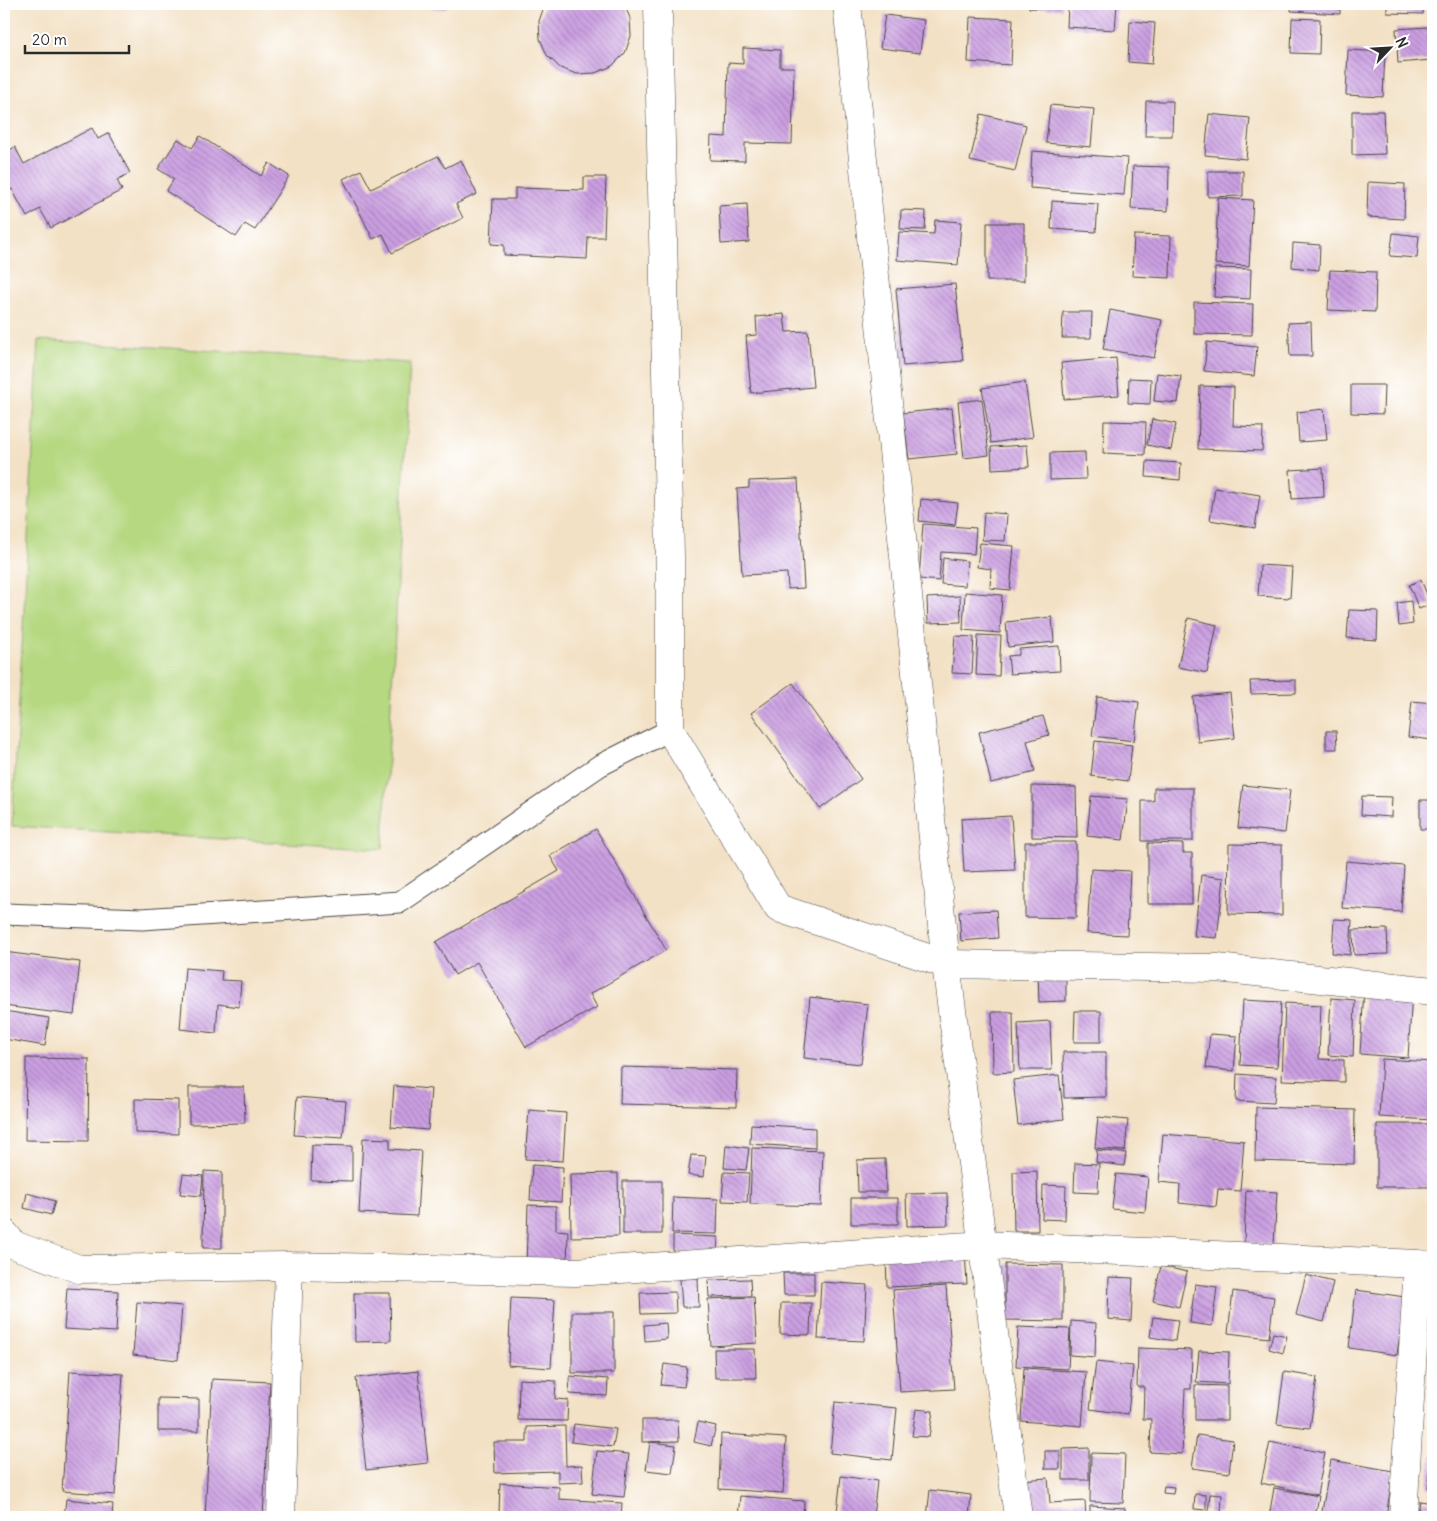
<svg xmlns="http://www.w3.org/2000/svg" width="1437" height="1521" font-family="Delius,sans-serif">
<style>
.grass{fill:#b5d880;stroke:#708256}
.building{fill:url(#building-back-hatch)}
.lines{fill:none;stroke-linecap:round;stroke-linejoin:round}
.service-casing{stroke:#494642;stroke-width:23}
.minor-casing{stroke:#494642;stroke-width:29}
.service{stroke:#fff;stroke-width:21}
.minor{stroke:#fff;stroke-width:28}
</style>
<defs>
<pattern id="building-back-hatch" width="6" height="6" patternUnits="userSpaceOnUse" patternTransform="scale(1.25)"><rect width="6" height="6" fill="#cb9fe2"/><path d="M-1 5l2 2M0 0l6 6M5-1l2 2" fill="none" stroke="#a582b7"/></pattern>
</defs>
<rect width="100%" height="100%" fill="#fff"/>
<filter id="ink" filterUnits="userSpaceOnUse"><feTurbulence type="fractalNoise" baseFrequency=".02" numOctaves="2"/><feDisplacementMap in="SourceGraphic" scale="10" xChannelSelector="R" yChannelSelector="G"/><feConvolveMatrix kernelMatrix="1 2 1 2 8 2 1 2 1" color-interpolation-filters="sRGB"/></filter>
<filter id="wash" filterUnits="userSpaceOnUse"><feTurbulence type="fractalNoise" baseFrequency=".0096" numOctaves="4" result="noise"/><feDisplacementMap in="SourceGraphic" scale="20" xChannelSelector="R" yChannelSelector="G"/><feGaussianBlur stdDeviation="1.12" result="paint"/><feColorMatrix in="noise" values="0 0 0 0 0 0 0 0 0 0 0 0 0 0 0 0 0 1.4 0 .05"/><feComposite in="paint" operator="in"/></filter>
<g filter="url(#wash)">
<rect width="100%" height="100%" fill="#f3e1c5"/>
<path class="grass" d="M39,340L410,363L383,849L12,826Z"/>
<g id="blocks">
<path class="building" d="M387,4H447L446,9L387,5Z
M545,4H624L630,18L631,36L625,53L612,66L595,73L577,74L560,68L547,55L540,39L539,21Z
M1029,4H1062V9L1029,8Z
M1068,4H1117L1115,30L1067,27Z
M1292,4H1340V14L1291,11Z
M1387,4H1424L1423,14L1387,13Z
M885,15L924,20L920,53L880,48Z
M970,17L1013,19L1011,65L968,62Z
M1292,18L1320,19L1319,54L1291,53Z
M1130,21L1155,23L1152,64L1128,62Z
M1428,27L1431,60L1398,63L1396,29Z
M743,48L780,50V67H794L792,144L745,143V161L710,160L711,136L726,137L728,63L743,64Z
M1348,50L1385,52L1383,97L1346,95Z
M1146,101H1173L1172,136H1145Z
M1050,105L1094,109L1091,147L1046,143Z
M1352,111H1383L1385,154L1352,155Z
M981,114L1026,125L1015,171L970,161Z
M1209,114L1250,118L1246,159L1205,155Z
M92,128L98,139L109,133L130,173L117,180L122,190L51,228L40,209L27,217L12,189L10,190L4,178V153L15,147L24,164Z
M200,136L261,176L269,163L289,176L255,230L245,224L236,237L166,191L174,179L158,169L178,139L192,148Z
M1032,151L1127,158L1124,195L1030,188Z
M438,156L445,168L461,160L477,194L456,204L463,218L392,253L383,234L373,239L343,179L361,170L371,189Z
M1133,166L1169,167L1168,211L1131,209Z
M1208,171H1243V196L1208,197Z
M584,177H606L604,237H588L587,259L504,255V245L491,244L493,199H515V188L584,190Z
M1368,182L1405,184L1404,219L1367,217Z
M1218,198L1253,200L1249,266L1215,264Z
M1052,201L1098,204L1096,232L1051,229Z
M747,204L749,242L721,244L719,206Z
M901,210L926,211L925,230L900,229Z
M935,220L961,222L958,265L897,260L899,232L934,234Z
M987,223H1024V281H987Z
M1393,233L1419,236L1417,258L1390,256Z
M1134,235L1171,236L1170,278L1132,276Z
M1293,243L1320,245L1319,270L1292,267Z
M1215,268L1251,269L1250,299L1214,297Z
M1330,270L1376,272L1375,312L1328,310Z
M955,284L963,361L903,366L896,289Z
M1194,302L1253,304L1252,335L1194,334Z
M1110,310L1162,320L1154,358L1103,349Z
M1063,312H1092L1091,338H1062Z
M784,314L786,332L808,331L813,387L751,393L746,336L757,335L756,317Z
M1311,322L1312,356H1290L1288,323Z
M1207,342L1257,347L1254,376L1204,371Z
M1116,358L1119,395L1064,399L1061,363Z
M1157,373L1181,376L1178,403L1154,401Z
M1129,378L1151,379L1150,404L1128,403Z
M1025,382L1033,437L991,443L982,388Z
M1351,385H1384L1383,414L1351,413Z
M1200,386L1234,387L1233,426L1263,427L1262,451L1198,449Z
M982,399L989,455L964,458L958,402Z
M952,408L957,454L909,459L903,413Z
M1324,409L1327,440L1299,442L1297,412Z
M1152,419L1176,424L1171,450L1147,445Z
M1104,421L1146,422L1145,455L1103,453Z
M1027,445L1029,467L992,469L991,447Z
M1085,452L1086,479L1050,480V453Z
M1147,461L1181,463L1180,480L1146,477Z
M1323,468L1324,497L1292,499L1290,470Z
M798,479L804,588L788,589L787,573L742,575L737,489L749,488V481Z
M1215,488L1260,495L1255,528L1210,520Z
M921,499L958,503L955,525L919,521Z
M984,512L1007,514L1005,541L982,540Z
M923,524L976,528L974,554L941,552L939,581L919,579Z
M980,543L1014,546L1010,590L990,588L991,569L977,567Z
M943,558L967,561L965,586L941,584Z
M1260,565L1292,567L1290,598L1258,596Z
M1421,580L1431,604L1419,609L1409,585Z
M1433,582V594H1431L1428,583Z
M965,592L1002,595L1000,633L963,630Z
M960,596L961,622L928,623L927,598Z
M1411,601L1413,624L1399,626L1397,603Z
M1349,610L1378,611L1377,640L1347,638Z
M1052,617L1054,642L1008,647L1006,622Z
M1188,618L1217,625L1207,673L1178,667Z
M978,635L1001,636L999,676L976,675Z
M955,636L974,637L972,674L952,673Z
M1059,646L1060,671L1010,674L1008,656L1019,655V649Z
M1296,680V693L1251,694L1250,681Z
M793,683L861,779L820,809L751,713Z
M1230,693L1235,738L1198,742L1193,697Z
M1097,697L1139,702L1134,741L1092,736Z
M1412,701L1433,703V740L1408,737Z
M1043,716L1049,735L1027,741L1035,772L991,783L979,732Z
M1326,731H1336L1337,749H1326Z
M1095,741L1132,745L1128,781L1091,776Z
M1243,785L1290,790L1285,833L1238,828Z
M1032,786L1076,787L1077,838L1032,837Z
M1154,788H1193V841H1142V801H1154Z
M1091,796L1128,799L1123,840L1087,836Z
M1362,796L1392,797L1391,817L1361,815Z
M1420,800H1433V829H1420Z
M1011,816L1015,870L964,872L961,819Z
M596,829L666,950L590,994L597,1007L526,1047L477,962L455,975L436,942L559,871L550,856Z
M1025,842H1076V918L1025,917Z
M1148,843L1183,844V853H1192V904H1148Z
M1229,844L1282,845V915L1228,914Z
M1346,861L1404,866L1401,912L1342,908Z
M1091,869L1130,871L1127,935L1087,933Z
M1201,875L1224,878L1217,938L1194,936Z
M996,910L998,938L961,941L959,912Z
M1334,919L1352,920L1350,955L1332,953Z
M1387,929L1388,954L1354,955L1353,930Z
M4,952L80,962L74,1015L4,1006Z
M185,968L222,971L221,980L241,981L239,1007L218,1004L216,1033L180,1029Z
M1066,972V1001L1039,1002L1038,973Z
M1364,989L1412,992L1408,1058L1360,1054Z
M810,997L868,1004L861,1064L804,1058Z
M1331,998L1355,1000L1353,1057L1328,1055Z
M1243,1000L1281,1002L1277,1067L1240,1065Z
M1285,1003L1321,1005L1319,1059L1344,1060V1082L1282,1080Z
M4,1011L49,1018L45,1046L4,1039L6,1029H4Z
M1075,1011H1101V1042H1074Z
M992,1012H1013L1014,1072L993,1073Z
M1050,1021L1052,1070H1020L1018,1023Z
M1210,1034L1237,1036L1234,1071L1206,1068Z
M1063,1052H1106V1097L1064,1098Z
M26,1058L89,1059L88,1141L25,1140Z
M1382,1059L1433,1062V1120L1379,1117Z
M621,1067L737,1070L736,1107L620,1104Z
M1237,1074L1276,1077L1274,1103L1236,1101Z
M1059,1075L1064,1119L1018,1125L1013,1080Z
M394,1086L431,1089L428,1130L391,1127Z
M189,1087H244L245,1123L189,1124Z
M297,1097L346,1101L343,1138L294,1135Z
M135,1099L178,1100V1134L135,1133Z
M1256,1107L1355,1110L1354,1164L1255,1161Z
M529,1110L566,1113L563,1161L525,1159Z
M1098,1117L1128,1120L1125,1151L1095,1148Z
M751,1124L815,1128V1148L750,1144Z
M1377,1124H1433V1187H1377Z
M1163,1134L1244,1141L1240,1191L1218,1189L1216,1207L1179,1203L1180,1184L1159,1182Z
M363,1138L390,1139V1149L421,1151L417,1216L359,1213Z
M312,1145L352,1146V1181L311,1180Z
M726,1145L749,1148L746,1170L724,1168Z
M752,1148L823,1151L821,1206L750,1204Z
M1097,1150L1126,1153L1124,1166L1096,1162Z
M691,1155L706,1156L704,1177L688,1175Z
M885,1159L886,1192H858L857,1160Z
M1075,1163L1099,1164L1098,1193L1074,1192Z
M532,1165L563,1167L561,1202L530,1200Z
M204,1171L222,1172V1248H203Z
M1037,1171L1038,1231H1014L1013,1172Z
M724,1172L749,1173L747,1202L722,1201Z
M618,1173L619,1236L571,1237L570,1174Z
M183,1174L203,1176L201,1196L180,1194Z
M1116,1174L1148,1177L1145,1212L1112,1209Z
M623,1181H662V1234H623Z
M1043,1185L1066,1186L1065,1220L1042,1219Z
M1246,1190L1277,1192L1274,1245L1244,1243Z
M27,1193L55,1201L51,1215L24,1208Z
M947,1193L948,1225L907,1226L906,1194Z
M673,1197L718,1199L717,1234L672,1233Z
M851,1198H898V1224H851Z
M528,1205L556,1206V1230L568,1231L567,1267L526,1265Z
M673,1235L718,1237L717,1254L673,1252Z
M965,1252L967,1284L887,1287L886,1255Z
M1005,1264L1063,1265V1321L1005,1320Z
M1161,1266L1187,1272L1179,1307L1153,1301Z
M783,1273H814V1295H784Z
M1306,1275L1333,1282L1324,1322L1296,1315Z
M1109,1277L1133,1278L1131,1321L1108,1319Z
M1433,1277V1321L1422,1318Z
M698,1278L699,1307H682L680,1279Z
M750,1279L751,1296L709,1297L708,1280Z
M821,1282L867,1285L864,1341L818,1339Z
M1195,1284L1217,1287L1212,1326L1190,1323Z
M946,1286L954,1389L900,1392L893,1290Z
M67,1288L118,1291L116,1332L64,1329Z
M1356,1290L1405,1297L1397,1355L1349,1348Z
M1233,1291L1274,1297L1269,1338L1228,1333Z
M675,1292L676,1313L641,1314L640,1293Z
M354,1293H390L391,1341L355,1342Z
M754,1297L757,1343L711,1346L708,1299Z
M511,1298L555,1300L551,1368L508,1365Z
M137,1302L182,1306L178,1360L133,1355Z
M781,1303H811L810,1335L780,1334Z
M572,1312H614V1373H572Z
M1153,1317L1178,1320L1175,1341L1150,1337Z
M1071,1321L1096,1323L1095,1357L1070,1355Z
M666,1323L667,1339L645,1341L644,1325Z
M1018,1327L1070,1329L1068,1369L1016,1366Z
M1273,1333L1287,1336L1283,1353L1269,1349Z
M1138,1348L1192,1350L1191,1389H1185L1182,1454L1150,1452L1151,1419H1143L1144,1387H1137Z
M714,1349H755L756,1378H715Z
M1199,1351L1229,1352L1228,1384L1196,1382Z
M1096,1362L1133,1366L1128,1414L1090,1409Z
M664,1364L687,1367L684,1387L661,1385Z
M1024,1368L1086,1372L1082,1426L1021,1421Z
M70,1371L123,1374L115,1495L62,1491Z
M418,1371L428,1463L366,1470L356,1378Z
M1284,1372L1317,1377L1310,1428L1277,1424Z
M570,1376L608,1379L607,1396L569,1394Z
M212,1379L270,1382L263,1517H205Z
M519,1379L556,1381L555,1399L568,1400L567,1421L518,1420Z
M1195,1385L1227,1386V1420H1195Z
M158,1398L199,1399V1431H158Z
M835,1402L897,1408L892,1460L830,1453Z
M916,1409L933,1411L929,1437L912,1436Z
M642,1420H678L679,1441L642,1442Z
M698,1422L716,1426L711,1446L694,1442Z
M574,1424L616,1429L613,1447L571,1442Z
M565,1426L566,1466L582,1465L583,1482L558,1483V1471L495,1473L494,1442H527V1427Z
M721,1434L786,1438L783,1493L719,1489Z
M1197,1435L1233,1440L1229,1473L1192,1468Z
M650,1442L676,1445L672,1473L646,1470Z
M1270,1442L1325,1453L1317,1495L1261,1483Z
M1089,1448V1480H1063V1449Z
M597,1451L629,1454L624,1497L592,1494Z
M1045,1451H1060V1469H1045Z
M1091,1453L1125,1454L1123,1503L1090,1502Z
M1432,1455H1433V1489L1428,1488Z
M1331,1460L1393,1471L1386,1517H1321Z
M841,1476L877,1481L873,1517L837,1512Z
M1048,1478L1050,1503L1085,1501L1086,1517H1023L1020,1480Z
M500,1483L559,1487V1499L622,1503L621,1517H547L499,1513Z
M1164,1486L1174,1487L1173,1494L1163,1493Z
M1274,1488L1319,1496L1315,1517H1269Z
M930,1490L971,1495L969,1517H927Z
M1195,1494L1206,1495V1510L1194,1509Z
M1210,1494L1222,1495L1221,1514L1208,1513Z
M740,1496L804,1501L803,1517H738Z
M66,1499L113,1504L112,1517H64Z
M1420,1501L1433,1503V1517H1417Z
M1090,1506L1125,1508V1517H1090Z"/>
</g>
</g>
<g filter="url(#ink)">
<use href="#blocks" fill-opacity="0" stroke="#494642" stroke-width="1"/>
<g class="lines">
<defs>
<path id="service" d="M4,914L142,919L400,902L599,766L670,730"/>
<path id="minor" d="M658,4L670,557V730L778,908L946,964L1217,968L1433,991
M847,4L946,964L1018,1517
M4,1233L14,1245L79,1269L289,1266L575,1272L984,1245L1418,1264L1433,1266
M281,1517L289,1266
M1403,1517L1418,1264"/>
</defs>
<use href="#service" class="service-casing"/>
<use href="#minor" class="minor-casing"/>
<use href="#service" class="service"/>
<use href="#minor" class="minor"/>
</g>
</g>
<rect width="1437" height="1521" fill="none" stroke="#fff" stroke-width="20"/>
<g transform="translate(1390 48) rotate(65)" stroke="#ffffff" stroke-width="4" paint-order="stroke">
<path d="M0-4L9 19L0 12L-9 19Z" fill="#2b2b2b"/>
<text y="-8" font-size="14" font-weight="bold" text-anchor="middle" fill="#2b2b2b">N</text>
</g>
<path d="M25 45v8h104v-8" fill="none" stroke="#2b2b2b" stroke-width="2.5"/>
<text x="32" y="45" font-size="15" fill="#2b2b2b" stroke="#ffffff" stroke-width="4" paint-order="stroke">20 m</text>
</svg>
